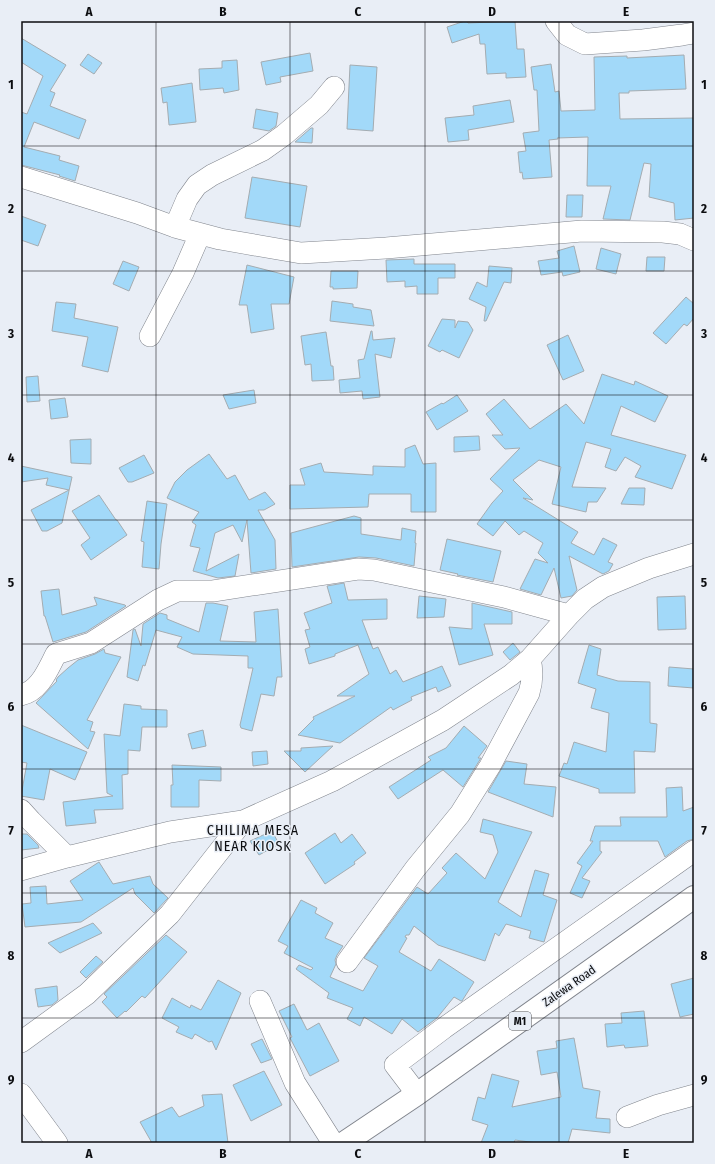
<svg xmlns="http://www.w3.org/2000/svg" width="715" height="1164" font-family="'Fira Sans Condensed',sans-serif">
<style>
.building{fill:#a2d9f9;stroke:#a4acb1}
.lines{fill:none;stroke-linecap:round;stroke-linejoin:round}
.minor-casing{stroke:#81858d;stroke-width:22}
.highway-casing{stroke:#81858d;stroke-width:24}
.minor{stroke:#fff;stroke-width:21}
.highway{stroke:#fff;stroke-width:22}
.grid{fill:none;stroke:#0c0d10;stroke-width:1;stroke-opacity:0.55}
.labels{text-anchor:middle;stroke-width:3;stroke-linejoin:round;paint-order:stroke}
.shield{fill:#e9eef6;stroke:#4e5055;stroke-width:1}
.shield-label{font-size:11px;font-weight:bold;fill:#0c0d10}
.street-label{font-size:12px;fill:#0c0d10;stroke:#e9eef6}
.quarter-label{font-size:14px;letter-spacing:1px;fill:#0c0d10;stroke:#e9eef6}
.neatline{fill:none;stroke:#0c0d10;stroke-width:1.5}
.grid-label{font-size:13px;text-anchor:middle;font-weight:bold;fill:#0c0d10}
</style>
<rect width="100%" height="100%" fill="#e9eef6"/>
<path class="building" d="M465,21H467L468,23L515,21L517,49H524L526,77L506,78V73L487,74L485,44H480L479,34L452,43L447,27Z
M21,38L66,65L50,91L55,93L50,106L86,120L79,139L34,122L24,147L60,156L59,160L79,166L75,181L59,176L60,175L21,165V112L27,114L43,76L21,62Z
M310,53L313,71L280,77L281,82L266,85L261,62Z
M88,54L102,63L94,74L80,65Z
M684,55L686,89L629,91V93H619L620,119L694,118V218L675,220L674,203L649,197L651,164L644,163L630,220L603,219L611,186H587L588,137L557,138L558,139L549,140L552,177L523,179L522,172L520,173L518,152L526,151L523,133L539,131L537,90H534L531,67L551,64L555,92L559,91L561,111L595,110L594,57L627,56V58Z
M237,60L239,90L224,93L223,88L200,90L199,69L222,68V61Z
M350,65L377,67L373,131L347,129Z
M192,83L196,122L169,125L167,102L163,103L161,88Z
M510,100L514,122L468,130L469,140L448,142L445,118L474,115L473,106Z
M256,109L278,113L276,126L269,131L253,128Z
M311,128H313L312,143L295,142Z
M252,177L307,186L300,227L245,218Z
M567,195H583L582,217H566Z
M21,216L46,225L38,246L21,240Z
M574,246L580,272L563,276L562,272L541,275L538,261L559,258L557,251Z
M601,248L621,254L616,274L596,269Z
M647,257H665L664,271H646Z
M414,259V264H455V278H438V294H417V286L405,287V281L387,282L386,260Z
M123,261L139,267L129,291L113,284Z
M247,265L294,277L289,304H271L274,329L251,333L247,305H239Z
M489,266L512,268L511,283L504,282L486,321H484L486,307L469,299L477,282L487,287Z
M331,271H358L357,288L333,289V287H330Z
M686,297L694,304V318L687,326L684,324L666,344L653,333Z
M332,301L353,304V307L371,310L374,326L330,321Z
M56,302L76,304L74,318L118,327L108,372L82,366L88,337L52,331Z
M442,319L455,320V328L458,321L468,322L473,330L459,358L442,350L440,352L428,346Z
M371,331H372L373,340L395,338L391,358L375,354L380,397L363,399L362,391L340,393L339,380L360,378L358,360L364,359Z
M326,332L331,366H333L334,380L312,381L311,364L305,365L301,336Z
M568,335L584,371L563,380L547,345Z
M602,374L634,385L635,381L668,396L655,422L621,406L611,435L686,455L672,489L635,477L641,466L625,457L616,471L605,467L611,449L586,442L572,487L606,488L597,502H588L586,512L552,504L561,467L539,460L513,480L533,500L523,498L578,532L571,543L594,555L603,538L617,545L608,562L613,564L609,571L603,574L569,556L577,590L572,596L561,598L554,568L541,595L520,589L535,559L548,563L538,553L543,543L524,531L519,535L505,521L493,536L477,524L492,503L503,491L490,479L520,448L505,449L492,435H503L486,414L504,399L530,429L566,404L584,424Z
M38,376L40,401L27,402L26,377Z
M254,390L256,403L229,409L223,395Z
M457,395L468,411L437,430L426,412L442,403L443,404Z
M65,398L68,417L51,419L49,400Z
M479,436L480,450L454,452V437Z
M91,439V464L71,463L70,440Z
M415,445L423,464L436,463V512H411V494H369L368,507L290,509V485H305L300,469L321,463L324,472L373,475V466L405,467V449Z
M209,454L227,479L235,475L249,500L265,492L275,504L264,510H258L275,540L276,569L251,573L247,520L242,542L233,525L215,533L206,571L239,554L235,576L218,578L193,571L200,548L190,546L196,525L192,522L199,512L167,498L175,482L187,470Z
M144,455L154,473L132,482H128L119,468Z
M21,466L72,477L62,523L47,531H42L31,510L69,490L46,485L48,478L21,482Z
M629,488H645L644,505L621,504Z
M99,495L116,520H117L127,535L91,560L81,545L90,538L72,511Z
M147,501L167,504L161,544L159,569L142,567L144,542L141,541Z
M354,516L361,518V534L401,540L402,528L416,531L415,543H416L414,566L376,558L359,557L292,567L291,533Z
M447,539L501,551L493,582L457,575L458,574L440,570Z
M344,583L348,600L387,599V619L362,620L373,649L378,647L390,674L396,670L403,682L442,666L451,686L438,692L436,687L411,697L412,700L393,710L391,707L340,743L298,735L314,719L313,717L355,696H337L369,674L358,645L335,654V656L309,664L305,649L310,647L305,630L310,629L304,613L332,603L327,586Z
M59,589L62,615L97,605L94,597L125,605L126,606L86,632L53,642L45,616H44L41,591Z
M419,596L446,599L444,617L417,618Z
M685,596L686,629L658,630L657,597Z
M206,603H213L228,606L220,641L256,642L254,612L278,609L282,677H277L274,696L261,694L252,731L241,728L240,725L253,668H248V656L193,654L177,647L182,637L156,630L145,666L143,665L138,681L127,677L133,630L135,629L141,646L143,624L160,613L167,615V619L199,632Z
M472,603L512,612V624H484L493,655L459,665L449,627L472,629Z
M513,643L520,652L510,660L503,652Z
M589,645L601,649L597,675L618,681L650,682V723L657,724L655,752L634,751L635,793H599V789L559,776L564,763L567,764L574,742L606,752L609,713L591,708L596,689L578,683Z
M104,649L105,653L121,657L87,720L93,722L90,731L95,732L88,749L36,703L57,681L56,680L58,677L68,668L78,660L95,654Z
M669,667L694,669V688L668,686Z
M124,704L141,706V709L167,710V727H142L140,751L128,750V774L122,775L123,809L94,810L96,823L66,826L63,802L113,796L107,793L104,734L120,736Z
M21,725L87,752L75,780L50,769L44,800L21,796L27,763L21,762Z
M464,726L487,746L478,758H481L463,787L443,770L398,799L389,787L431,760L428,757L446,748Z
M203,730L206,746L192,749L188,734Z
M333,746L305,772L284,751H301V748Z
M267,751L268,764L253,766L252,752Z
M506,761L527,764L524,784L556,787L553,817L488,792Z
M172,765L221,767V781L199,780V807H171V785H173Z
M682,787L683,811L694,807V839L687,841L665,857L658,841H600V851L602,852L582,878L590,881L582,898L570,893L582,866L577,863L593,841H590L595,826H621L620,817H667L666,788Z
M483,819L532,832L498,902L521,917L535,870L549,874L543,895L557,900L544,942L529,938L531,931L506,924L499,936L495,933L485,961L438,945L414,926L409,935H406L405,937L407,938L399,952L431,971L439,959L474,982L462,1001H461L454,997L437,1018L418,1032L402,1019L392,1034L364,1017L360,1026L347,1019L353,1008L327,998L329,993L296,969L299,965L311,970L313,968L284,953L288,946L278,941L301,900L317,908L315,913L333,923L325,938L343,946L337,955L335,960L336,964L330,977L363,991L378,966L364,958L417,887L428,894L447,873L442,868L456,853L485,879L498,852L493,835L480,832Z
M272,831L279,844L259,855L250,841Z
M335,833L341,843L352,834L366,853L354,862L355,864L325,884L305,853Z
M21,834H27L38,845L39,848L21,850Z
M99,862L113,884L150,876L153,884L168,898L154,913L135,894L133,888L81,922L25,927L22,904L31,903L30,887L46,886L47,904L83,900L70,881Z
M93,923L102,933L60,953L48,943Z
M166,935L187,952L145,998L142,996L126,1012L125,1011L117,1018L102,1002L107,997L104,994Z
M96,956L103,962L86,978L80,972Z
M694,978V1014L680,1017L671,984Z
M218,980L241,993L216,1050L212,1041L209,1042L195,1034L192,1039L176,1032L179,1027L162,1018L172,998L190,1008L191,1005L201,1010Z
M57,986L58,1000L52,1005L38,1007L35,989Z
M294,1004L307,1030L319,1023L339,1061L310,1076L290,1038L292,1037L279,1011Z
M644,1011L648,1046L625,1048L624,1045L607,1047L605,1024L622,1023L621,1013Z
M574,1038L583,1088L600,1091L596,1118L610,1119V1133L572,1129L568,1143H537L515,1140L514,1143H481L488,1125L472,1120L478,1097L485,1099L492,1074L519,1081L512,1107L561,1097L557,1072L541,1075L537,1051L557,1048L556,1041Z
M262,1039L272,1059L261,1063L251,1044Z
M264,1071L282,1105L251,1121L233,1085Z
M222,1094L228,1143H152L140,1122L172,1107L179,1117L204,1106L202,1095Z"/>
<g class="lines">
<defs>
<path id="minor" d="M556,21L567,35L585,44L643,40L682,35L694,33
M21,177L137,213L175,227L220,239L301,253L386,248L582,231L663,232L680,234L694,240
M175,227L187,199L197,185L212,175L263,150L284,135L319,105L334,87
M150,336L183,273L200,234
M21,695C40,691 48,669 56,654L91,643L158,600L177,591H213L358,569L374,570L504,597L569,615
M21,810L31,821L67,857
M21,870L67,857L170,832L243,821L332,781L443,720L511,675L530,659L569,615L585,599L603,587L649,568L694,554
M347,962L415,869L460,814L490,766L529,693C533,680 533,671 530,659
M260,1001L295,1083L333,1143
M21,1042L87,994L170,914L243,821
M21,1094L57,1143
M417,1094L395,1065L444,1028L694,851
M627,1117L658,1105L694,1095"/>
<path id="highway" d="M344,1143L417,1094L694,897"/>
</defs>
<use href="#minor" class="minor-casing"/>
<use href="#highway" class="highway-casing"/>
<use href="#minor" class="minor"/>
<use href="#highway" class="highway"/>
</g>
<path class="grid" d="M156,21V1143M290,21V1143M425,21V1143M559,21V1143M21,146H694M21,271H694M21,395H694M21,520H694M21,644H694M21,769H694M21,893H694M21,1018H694"/>
<g class="labels">
<rect class="shield" x="509" y="1012" width="22" height="18" rx="3"/>
<g class="shield-label">
<text x="520" y="1025">M1</text>
</g>
<g class="street-label">
<text transform="translate(569 986) rotate(-35)" y="4">Zalewa Road</text>
</g>
<g class="quarter-label">
<text x="253" y="835">CHILIMA MESA<tspan x="253" dy="16">NEAR KIOSK</tspan></text>
</g>
</g>
<rect width="715" height="1164" fill="none" stroke="#e9eef6" stroke-width="44"/>
<rect x="22" y="22" width="671" height="1120" class="neatline"/>
<g class="grid-label">
<text x="89" y="16">A</text>
<text x="223" y="16">B</text>
<text x="358" y="16">C</text>
<text x="492" y="16">D</text>
<text x="626" y="16">E</text>
<text x="11" y="89">1</text>
<text x="704" y="89">1</text>
<text x="11" y="213">2</text>
<text x="704" y="213">2</text>
<text x="11" y="338">3</text>
<text x="704" y="338">3</text>
<text x="11" y="462">4</text>
<text x="704" y="462">4</text>
<text x="11" y="587">5</text>
<text x="704" y="587">5</text>
<text x="11" y="711">6</text>
<text x="704" y="711">6</text>
<text x="11" y="835">7</text>
<text x="704" y="835">7</text>
<text x="11" y="960">8</text>
<text x="704" y="960">8</text>
<text x="11" y="1084">9</text>
<text x="704" y="1084">9</text>
<text x="89" y="1158">A</text>
<text x="223" y="1158">B</text>
<text x="358" y="1158">C</text>
<text x="492" y="1158">D</text>
<text x="626" y="1158">E</text>
</g>
</svg>
